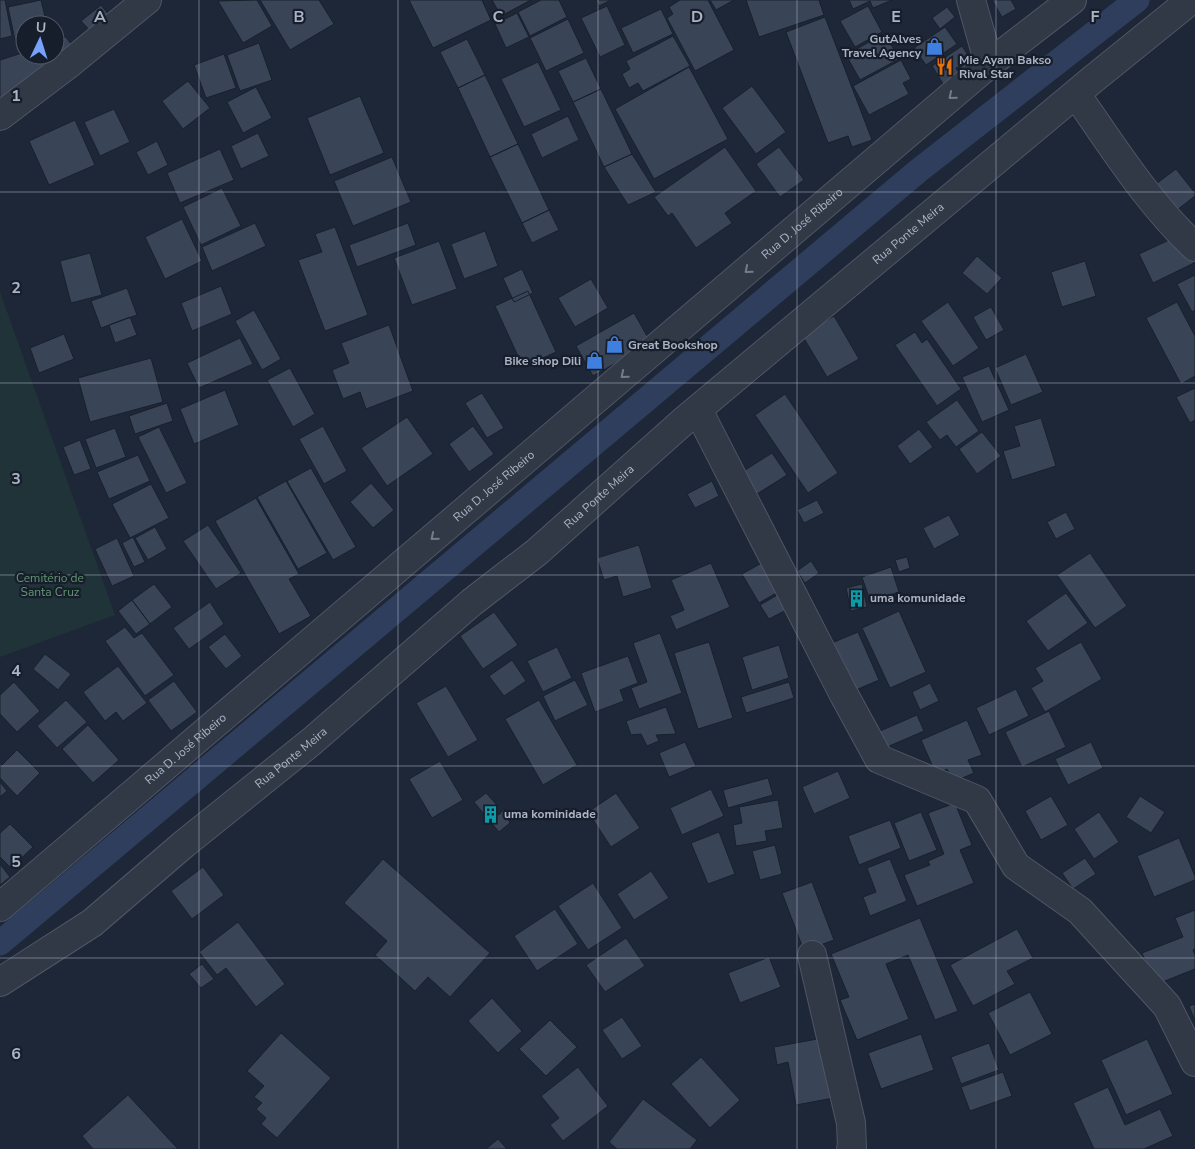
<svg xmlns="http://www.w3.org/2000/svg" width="1195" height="1149" font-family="'Nunito Sans',sans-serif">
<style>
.green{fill:#203338}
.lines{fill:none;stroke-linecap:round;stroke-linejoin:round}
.canal{stroke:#2f3e5d;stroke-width:25}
.building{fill:#3a4457;stroke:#19202d}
.minor-casing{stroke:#4f5665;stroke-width:30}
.tertiary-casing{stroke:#4f5665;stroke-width:30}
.minor{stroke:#313947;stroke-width:28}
.tertiary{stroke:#313947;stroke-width:28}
.oneway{stroke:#747c8c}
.grid{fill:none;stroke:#abb3c4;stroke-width:1;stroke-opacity:0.55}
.labels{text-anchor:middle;stroke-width:4.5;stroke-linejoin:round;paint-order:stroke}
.poi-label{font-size:12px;font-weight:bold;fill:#abb3c4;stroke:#171e2b;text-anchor:start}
.street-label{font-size:12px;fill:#abb3c4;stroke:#171e2b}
.park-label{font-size:12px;fill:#629572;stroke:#171e2b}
.grid-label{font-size:16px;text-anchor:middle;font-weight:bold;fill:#abb3c4;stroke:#171e2b;stroke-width:4.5;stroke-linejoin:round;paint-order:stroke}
</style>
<rect width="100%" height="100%" fill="#1e2737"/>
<path class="green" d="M0,292L115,615L0,657Z"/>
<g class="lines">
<path class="canal" d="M0,943L918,171L1137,0"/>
</g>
<path class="building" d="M0,0H5L12,36L0,39Z
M41,0L47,25H25V38L15,40L8,7Z
M257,0L272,26L243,43L218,1Z
M260,0H319L334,24L290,50Z
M409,0H482L491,20L433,48Z
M492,0H531L501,16Z
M541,0H559L567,17L530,36L518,12Z
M596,0H611L599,6Z
M680,0H708L734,50L695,71L667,18L673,14L669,7Z
M710,0H734L716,10Z
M746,0H819L824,15L759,37Z
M849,0H892L873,8L870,1L853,9Z
M992,0H1011L1016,9L1002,17Z
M101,5L113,20L94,35L81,21Z
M607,6L625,45L600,57L581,18Z
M868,6L882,32L855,47L840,21Z
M947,7L955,17L940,29L932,18Z
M661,9L673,34L633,53L621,28Z
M517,13L529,37L506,48L495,24Z
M825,17L872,140L852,147L848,136L828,143L786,32Z
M568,19L584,53L546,71L530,38Z
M945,27L957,44L926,65L914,48Z
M885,33L899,59L860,80L846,55Z
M673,36L690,66L643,91L638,83L629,88L622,74L630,69L626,61Z
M66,37L76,51L50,70L40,55H55V41Z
M467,39L485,75L458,88L440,52Z
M259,43L272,80L240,91L227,55Z
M962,46L968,55L962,59L964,63L956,68L961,76L945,87L932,66Z
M25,52V55H37L47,70L0,99V60Z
M224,54L236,88L206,98L194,65Z
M586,58L601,89L573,102L558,71Z
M901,60L911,79L903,83L909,94L869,115L853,86Z
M538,62L561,110L524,127L501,79Z
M689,67L728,139L654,179L615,109Z
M485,75L518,144L490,157L458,88Z
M188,81L210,108L183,129L162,101Z
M752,86L786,132L756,154L722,108Z
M256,87L272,118L243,133L227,102Z
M601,89L632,154L604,167L573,102Z
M360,96L384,153L330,175L307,118Z
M114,109L130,142L100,156L84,122Z
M568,116L579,140L542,158L531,134Z
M75,120L95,165L49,185L29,141Z
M258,133L269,156L241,169L231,146Z
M157,141L168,165L148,175L136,152Z
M518,144L549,210L522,223L490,157Z
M725,147L756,191L725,213L732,223L696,248L672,213L668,216L654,197Z
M779,147L804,180L780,197L756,164Z
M220,149L234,180L180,203L167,173Z
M632,154L656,192L628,205L604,167Z
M392,157L411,202L353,226L334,181Z
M1176,169L1195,193V196L1177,210L1156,184Z
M222,188L241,226L201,245L183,207Z
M549,210L559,230L532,243L522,223Z
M182,219L202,261L165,279L145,237Z
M255,223L266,246L212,271L202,247Z
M408,223L416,245L357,267L349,245Z
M335,227L368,315L325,331L298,260L322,252L315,234Z
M485,231L498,266L464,279L451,244Z
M1180,235L1194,263L1153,283L1139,254Z
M439,241L457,289L412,305L394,258Z
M90,253L102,295L71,303L60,261Z
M977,256L1002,278L987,294L962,273Z
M1085,261L1096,296L1062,307L1051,272Z
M522,269L533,293L514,302L503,278Z
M1195,275V310L1192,312L1177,284Z
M591,279L608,308L575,327L558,298Z
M221,286L232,314L192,331L181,303Z
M127,288L137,315L101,328L91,301Z
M528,291L556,352L523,367L495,306Z
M948,302L979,348L953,366L921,321Z
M1177,302L1195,336V376L1181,384L1146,318Z
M991,307L1004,330L986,340L973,317Z
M254,310L281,359L262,370L235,321Z
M634,313L651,343L593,376L576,346Z
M834,316L859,359L827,377L802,335Z
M130,317L137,335L115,343L109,325Z
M389,325L413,391L366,409L360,392L343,399L332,370L349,363L341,343Z
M915,332L922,343L927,339L961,389L937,406L895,345Z
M64,334L74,359L39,373L30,348Z
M240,338L253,364L199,388L187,363Z
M1026,354L1043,392L1011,405L995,368Z
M151,358L163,402L90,422L78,378Z
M989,366L1009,410L982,422L962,377Z
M290,368L315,414L293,427L267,380Z
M1195,388V420L1190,423L1176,397Z
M225,390L239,425L194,444L180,409Z
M482,393L504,428L487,438L465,403Z
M785,394L838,473L808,493L755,415Z
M957,400L979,431L956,447L947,435L940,440L926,422Z
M167,403L173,421L135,434L129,416Z
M407,417L433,454L387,486L361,448Z
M1041,418L1056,466L1012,480L1003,451L1020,446L1014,426Z
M323,426L347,471L324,484L299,439Z
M473,426L494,454L469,472L449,444Z
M159,427L187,483L166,493L138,437Z
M115,428L126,457L96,468L85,439Z
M919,429L933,447L910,464L897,446Z
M982,432L1001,456L977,474L959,449Z
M80,440L91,469L74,475L63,447Z
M772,453L787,475L757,494L742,472Z
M138,455L150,481L109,499L97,472Z
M311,468L356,547L333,560L287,481Z
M286,481L327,553L298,569L257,497Z
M712,481L719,496L695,508L687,494Z
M371,483L394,510L373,528L350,502Z
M151,484L169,518L130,538L112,504Z
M256,498L299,574L289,579L311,616L279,634L215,521Z
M817,500L824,513L804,523L797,510Z
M1066,512L1075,529L1056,539L1047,522Z
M949,515L960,535L934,549L923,528Z
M208,525L241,573L216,589L183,541Z
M155,527L167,549L148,560L135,538Z
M133,537L145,562L134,567L122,543Z
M117,538L134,576L112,586L95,549Z
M639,545L652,588L623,597L617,576L604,580L597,558Z
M1090,553L1127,606L1095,628L1057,575Z
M907,557L910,568L899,572L895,560Z
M769,559L785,588L759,603L742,574Z
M811,561L819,573L805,583L797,571Z
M711,563L730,607L676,630L670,616L684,610L671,580Z
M891,567L899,592L870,601L862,577Z
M154,584L172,607L150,624L132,600Z
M862,584L867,607L851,611L846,588Z
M781,593L790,608L769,619L760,605Z
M1066,593L1088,623L1048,651L1026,621Z
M132,600L150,624L136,634L118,611Z
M210,602L224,624L189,649L173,628Z
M899,611L926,672L890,688L862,628Z
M494,612L518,645L483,669L460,636Z
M125,627L134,638L142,633L174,675L145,696L105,641Z
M858,632L879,680L849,693L827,645Z
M660,633L682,693L639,709L631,688L647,682L633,643Z
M225,634L242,656L226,669L208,647Z
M709,642L733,718L698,729L674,653Z
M1081,642L1102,679L1045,712L1031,688L1043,681L1035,668Z
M779,645L789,678L752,690L742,657Z
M557,647L572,678L543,692L527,661Z
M45,654L71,674L58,690L33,669Z
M628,656L638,683L620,690L624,701L595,712L581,673Z
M512,660L526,681L504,696L489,676Z
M118,666L147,703L123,721L116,712L105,721L83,692Z
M575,680L588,705L555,721L543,696Z
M174,681L197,712L171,731L148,700Z
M14,682L40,711L17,732L0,714V695Z
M789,682L794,698L746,713L741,697Z
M930,683L939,701L920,710L912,692Z
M446,686L478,740L448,757L416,703Z
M1016,689L1029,716L989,735L976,708Z
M66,700L87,722L57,748L37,726Z
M539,700L577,765L543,785L505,719Z
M666,707L676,734L656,735L659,741L647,746L641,734L631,735L626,721Z
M1049,711L1066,747L1022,767L1005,732Z
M917,715L924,731L880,750L873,734Z
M967,720L982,755L968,760L974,773L953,782L947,769L936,774L921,740Z
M88,725L119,760L93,783L62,749Z
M685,742L696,766L669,777L659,753Z
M1091,742L1103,768L1068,785L1055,759Z
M17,750L40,773L17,796L0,778V767Z
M440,761L463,800L432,818L409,779Z
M838,771L850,798L814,814L802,787Z
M768,778L773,795L728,808L723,790Z
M0,782L7,791L0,797Z
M711,789L724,816L682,835L670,808Z
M486,793L496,804L495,812L499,815L504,808L510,823L499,832L474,802Z
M616,793L640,828L611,847L588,812Z
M1051,796L1068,825L1041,840L1025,811Z
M1140,796L1165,812L1151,833L1126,817Z
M778,800L783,828L765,831L767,841L736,846L733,825L742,823L739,807Z
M955,803L972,845L960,850L974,883L917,906L904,875L930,865L928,861L944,854L928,813Z
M921,812L937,850L909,861L894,823Z
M1099,812L1119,842L1094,859L1074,829Z
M890,820L901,848L859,865L848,836Z
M10,824L33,847L11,868L0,857V833Z
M719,832L735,874L708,884L691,843Z
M1179,838L1195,876V880L1154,897L1137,856Z
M775,845L782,874L760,880L752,851Z
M1085,858L1096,874L1073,889L1062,873Z
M383,859L490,953L450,997L428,977L415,991L375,955L387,941L344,903Z
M890,859L907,901L870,916L863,897L876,892L867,868Z
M0,864L10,877L0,885Z
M203,867L224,895L192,919L171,891Z
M651,871L669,898L634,920L617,894Z
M812,882L834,940L804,951L782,893Z
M593,883L622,928L588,950L558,906Z
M555,909L578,944L537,971L514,936Z
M1195,910V949L1193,950L1195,955V969L1155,985L1142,953L1183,937L1175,918Z
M920,918L958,1011L935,1020L908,955L886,964L909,1019L857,1040L840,1000L849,997L831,954Z
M238,922L285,984L256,1007L226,968L217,975L199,952Z
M1017,929L1033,958L1007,971L1015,984L973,1006L950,965Z
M626,938L645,966L605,992L586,965Z
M769,957L781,987L740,1003L728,973Z
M202,964L214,979L201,988L189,974Z
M1030,992L1052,1034L1010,1055L988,1013Z
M492,998L522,1031L498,1053L468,1021Z
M1195,1004V1021L1189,1006Z
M622,1017L642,1046L622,1059L602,1030Z
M550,1020L577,1047L546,1076L519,1049Z
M281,1033L331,1078L277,1138L261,1124L266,1118L256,1109L262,1103L254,1097L264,1086L247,1071Z
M921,1034L934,1070L881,1089L868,1053Z
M828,1037L839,1097L796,1105L788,1062L777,1065L774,1047Z
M1147,1039L1173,1094L1126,1115L1101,1060Z
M989,1043L999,1070L961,1084L951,1057Z
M701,1057L740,1100L710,1128L671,1084Z
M578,1067L608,1106L563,1141L550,1125L559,1118L541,1096Z
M1003,1072L1012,1096L970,1111L961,1087Z
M1108,1087L1125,1125L1160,1109L1173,1136L1144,1149H1094L1073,1103Z
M128,1095L178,1149H93L82,1136Z
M643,1099L697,1140L690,1149H617L609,1142Z
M498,1139L507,1149H486Z"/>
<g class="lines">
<defs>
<g id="minor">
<path d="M1076,94C1113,147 1148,203 1195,247"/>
<path d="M698,410L843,693L879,759L977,800L1016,866L1080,911L1167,1006L1195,1062"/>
<path d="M812,955L851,1123L852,1148L851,1149"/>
<path id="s1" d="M0,982L92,923L184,844L311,742L472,602L537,552L686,419L759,358L1092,80L1191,0"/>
</g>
<g id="tertiary">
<path d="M971,0L989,64"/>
<path d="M0,116L70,63L147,0"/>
<path id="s2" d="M0,907L989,64L1072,0"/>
</g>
</defs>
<use href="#minor" class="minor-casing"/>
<use href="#tertiary" class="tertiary-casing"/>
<use href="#minor" class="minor"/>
<use href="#tertiary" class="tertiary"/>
</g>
<defs><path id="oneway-chevron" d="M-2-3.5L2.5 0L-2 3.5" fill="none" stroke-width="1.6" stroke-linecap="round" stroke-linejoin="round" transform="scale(1.25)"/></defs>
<g class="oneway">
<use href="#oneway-chevron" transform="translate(952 96) rotate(140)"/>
<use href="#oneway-chevron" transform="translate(748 270) rotate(140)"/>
<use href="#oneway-chevron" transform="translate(624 375) rotate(140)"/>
<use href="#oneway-chevron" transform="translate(434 537) rotate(140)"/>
</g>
<path class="grid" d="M199,0V1149M398,0V1149M598,0V1149M797,0V1149M996,0V1149M0,192H1195M0,383H1195M0,575H1195M0,766H1195M0,958H1195"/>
<defs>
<symbol id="shop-bare" viewBox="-9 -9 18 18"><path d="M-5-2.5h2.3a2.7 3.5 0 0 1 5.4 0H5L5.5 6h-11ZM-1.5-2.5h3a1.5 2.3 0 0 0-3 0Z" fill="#3f7fe0" stroke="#171e2b" stroke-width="2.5" paint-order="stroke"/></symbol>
<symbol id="restaurant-bare" viewBox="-9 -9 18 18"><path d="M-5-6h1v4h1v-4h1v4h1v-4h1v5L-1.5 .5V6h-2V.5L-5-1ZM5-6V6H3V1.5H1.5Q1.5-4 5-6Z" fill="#e8710a" stroke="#171e2b" stroke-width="2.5" paint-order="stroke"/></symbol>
<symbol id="building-bare" viewBox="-9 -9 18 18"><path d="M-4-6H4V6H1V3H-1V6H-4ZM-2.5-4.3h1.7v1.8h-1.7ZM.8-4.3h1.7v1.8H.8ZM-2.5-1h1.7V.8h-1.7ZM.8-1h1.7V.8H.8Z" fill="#0f9aa8" stroke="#171e2b" stroke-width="2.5" paint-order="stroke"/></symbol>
</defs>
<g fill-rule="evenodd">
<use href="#shop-bare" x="922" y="34" width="25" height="25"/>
<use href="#restaurant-bare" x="932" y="54" width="25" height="25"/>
<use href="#shop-bare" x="602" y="332" width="25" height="25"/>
<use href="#shop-bare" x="582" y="348" width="25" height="25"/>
<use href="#building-bare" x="844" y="586" width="25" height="25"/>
<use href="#building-bare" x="478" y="802" width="25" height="25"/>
</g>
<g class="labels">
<g class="poi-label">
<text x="921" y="43" text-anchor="end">GutAlves<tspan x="921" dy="14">Travel Agency</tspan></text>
<text x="959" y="64">Mie Ayam Bakso<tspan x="959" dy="14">Rival Star</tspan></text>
<text x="628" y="349">Great Bookshop</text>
<text x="581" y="365" text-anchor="end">Bike shop Dili</text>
<text x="870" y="602">uma komunidade</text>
<text x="504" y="818">uma kominidade</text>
</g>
<g class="street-label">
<text dy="4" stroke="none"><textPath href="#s2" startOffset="1054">Rua D. José Ribeiro</textPath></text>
<text dy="4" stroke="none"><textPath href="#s1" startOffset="1178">Rua Ponte Meira</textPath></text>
<text dy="4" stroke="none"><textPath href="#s2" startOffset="649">Rua D. José Ribeiro</textPath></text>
<text dy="4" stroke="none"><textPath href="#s1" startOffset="772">Rua Ponte Meira</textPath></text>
<text dy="4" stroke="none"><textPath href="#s2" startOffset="244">Rua D. José Ribeiro</textPath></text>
<text dy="4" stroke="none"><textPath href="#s1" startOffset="368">Rua Ponte Meira</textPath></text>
</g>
<g class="park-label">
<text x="50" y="582">Cemitério de<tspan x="50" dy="14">Santa Cruz</tspan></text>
</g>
</g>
<g class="grid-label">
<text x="100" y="22">A</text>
<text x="299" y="22">B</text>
<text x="498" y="22">C</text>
<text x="697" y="22">D</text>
<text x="896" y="22">E</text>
<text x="1095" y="22">F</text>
<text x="16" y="101">1</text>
<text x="16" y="293">2</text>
<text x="16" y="484">3</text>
<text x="16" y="676">4</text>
<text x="16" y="867">5</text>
<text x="16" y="1059">6</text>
</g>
<g transform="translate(40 40) rotate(4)"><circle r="24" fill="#171e2b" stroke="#525a68"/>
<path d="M0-4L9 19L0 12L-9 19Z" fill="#78a2fd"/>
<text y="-8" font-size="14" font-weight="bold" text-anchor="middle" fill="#abb3c4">U</text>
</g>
</svg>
